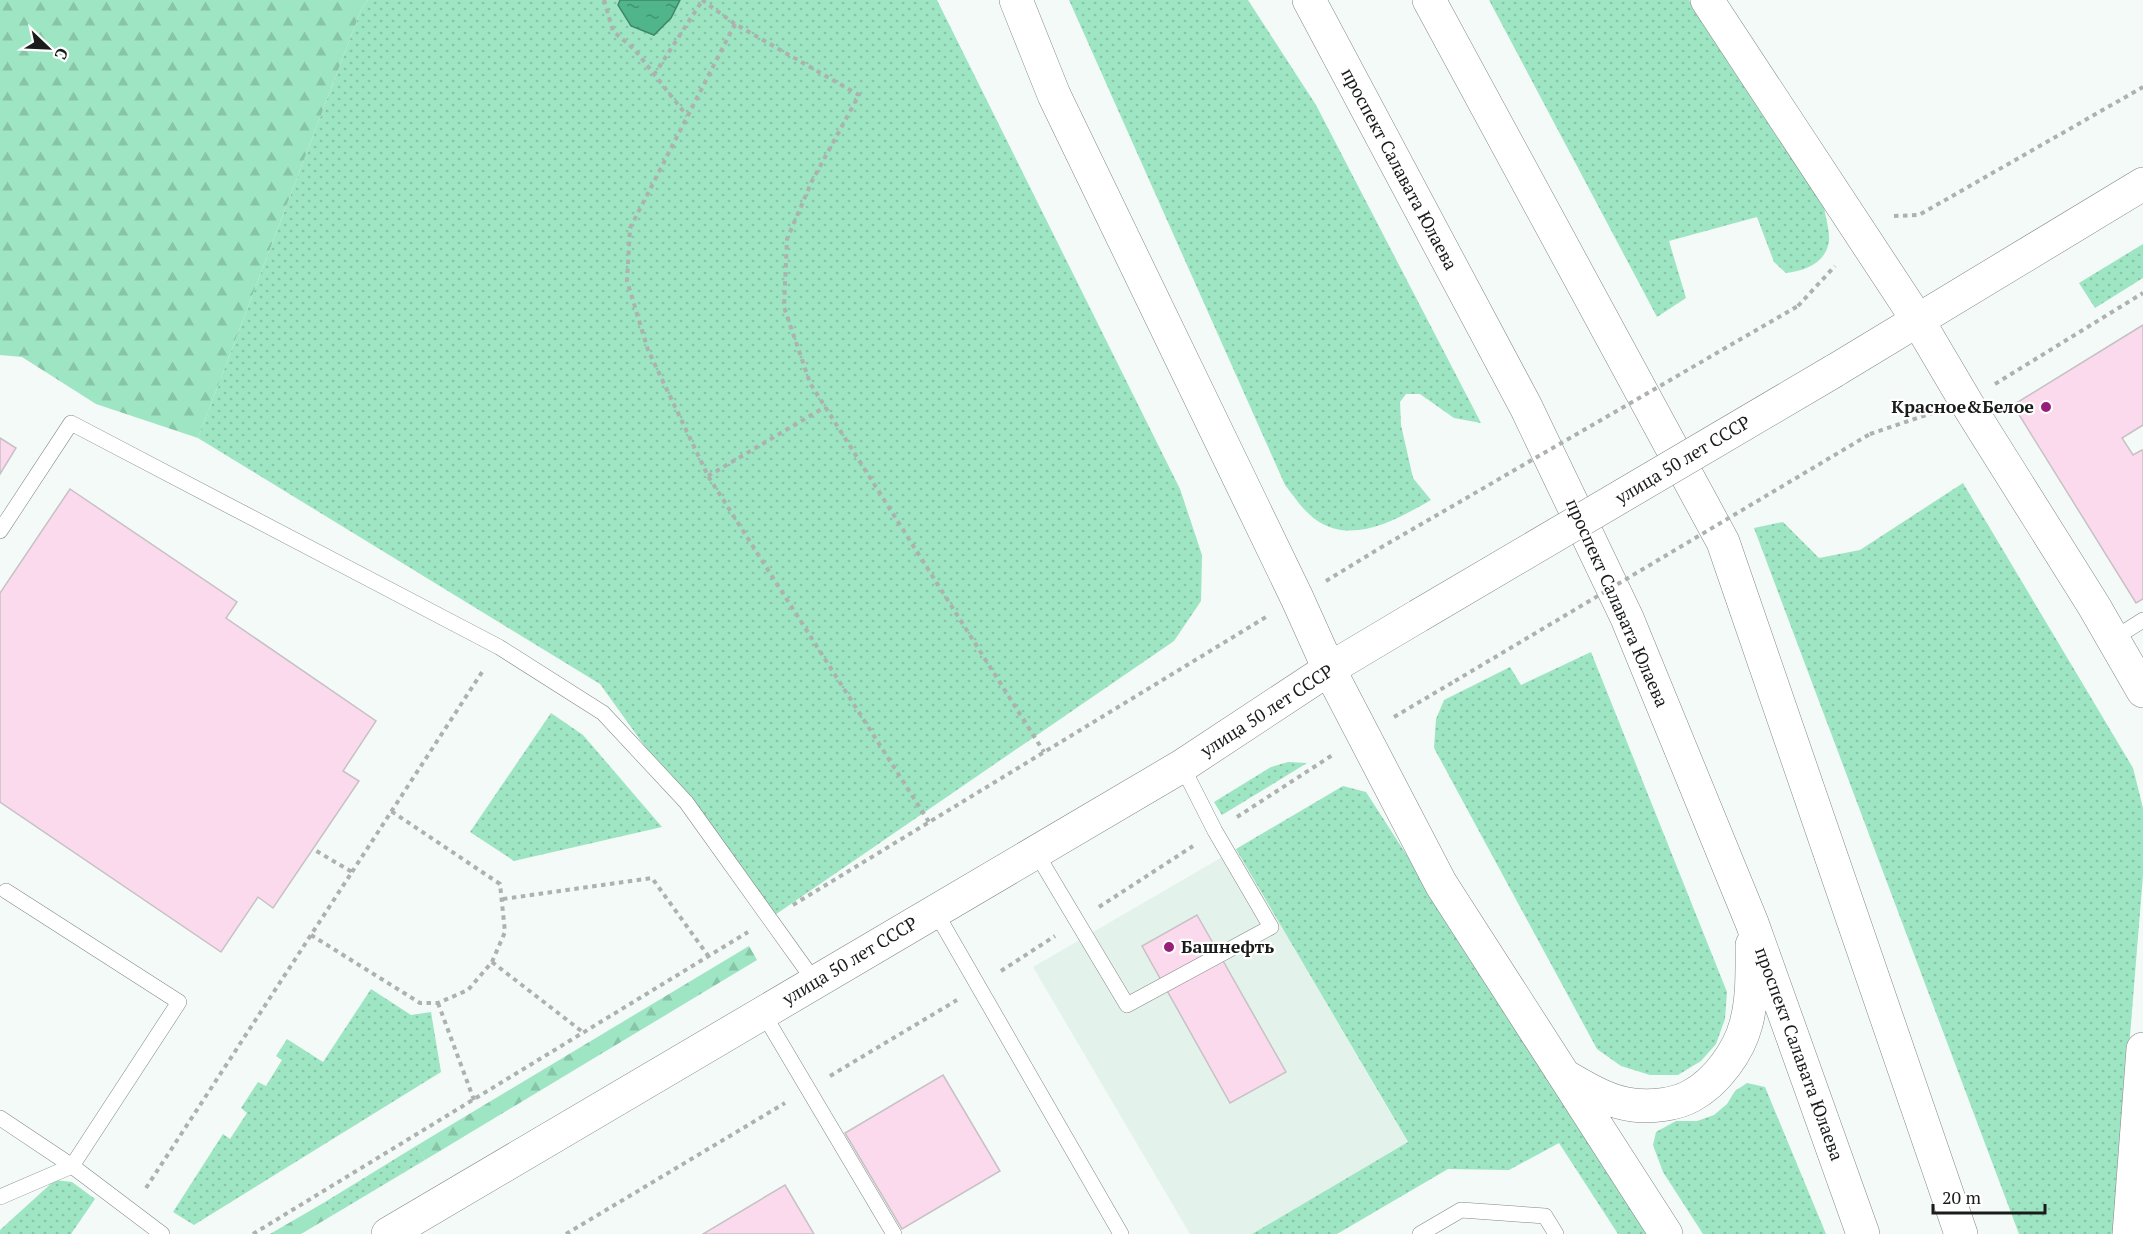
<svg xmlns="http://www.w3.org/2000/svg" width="2143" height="1234" font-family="'PT Serif',serif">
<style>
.built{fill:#e3f2ea}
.grass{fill:url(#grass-dots)}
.forest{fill:url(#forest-firs)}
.water{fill:url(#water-ripples);stroke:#40876a;stroke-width:1.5}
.building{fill:#fbdaee;stroke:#c7c1c4;stroke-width:1.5}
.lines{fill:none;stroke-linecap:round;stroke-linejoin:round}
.service-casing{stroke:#828885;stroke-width:16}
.secondary-casing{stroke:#828885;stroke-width:34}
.primary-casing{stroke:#828885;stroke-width:34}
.path{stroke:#adb2af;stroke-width:4;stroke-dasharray:4.5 4.5;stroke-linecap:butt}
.service{stroke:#fff;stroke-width:15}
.secondary{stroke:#fff;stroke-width:33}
.primary{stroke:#fff;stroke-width:33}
.secondary-bridge-casing{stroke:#828885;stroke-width:34;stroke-linecap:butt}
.path-bridge{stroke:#adb2af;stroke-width:4;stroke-dasharray:4.5 4.5;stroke-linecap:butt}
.secondary-bridge{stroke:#fff;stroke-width:33}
.poi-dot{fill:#971f79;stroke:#fff;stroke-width:2}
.labels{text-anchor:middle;stroke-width:4.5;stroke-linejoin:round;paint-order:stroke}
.street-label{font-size:18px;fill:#191c1a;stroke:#fff}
.poi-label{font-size:18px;font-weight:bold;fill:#191c1a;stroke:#fff;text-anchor:end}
</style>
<defs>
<pattern id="grass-dots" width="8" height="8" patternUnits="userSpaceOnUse" patternTransform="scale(1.5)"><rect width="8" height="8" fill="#9ee5c3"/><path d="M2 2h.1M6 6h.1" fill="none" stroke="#88c4a7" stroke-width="1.8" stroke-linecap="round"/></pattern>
<pattern id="forest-firs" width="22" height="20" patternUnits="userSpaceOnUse" patternTransform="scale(1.5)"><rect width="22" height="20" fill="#9ee5c3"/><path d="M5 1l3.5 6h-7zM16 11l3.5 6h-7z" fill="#88c4a7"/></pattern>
<pattern id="water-ripples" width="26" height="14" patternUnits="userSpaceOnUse" patternTransform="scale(1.5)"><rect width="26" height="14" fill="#51b58c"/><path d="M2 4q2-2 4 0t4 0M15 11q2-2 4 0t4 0" fill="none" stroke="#429272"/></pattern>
</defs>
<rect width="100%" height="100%" fill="#f4faf7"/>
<path class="built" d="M1236,849L1408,1143L1252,1234H1190L1033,967Z"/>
<path class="grass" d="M368,0H620L618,5L671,18L680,0H937L1180,489L1202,555L1201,601L1174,641L769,919L600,684L198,438L361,10Z
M1069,0H1248L1316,105L1481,423L1454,418L1420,394H1406L1400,402L1401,425L1413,478L1431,500C1394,521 1346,549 1309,514C1300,506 1293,495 1285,485Z
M1489,0H1689L1824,206C1825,216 1830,231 1829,241C1826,263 1805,271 1786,273L1774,262L1757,217L1669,241L1686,298L1657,317Z
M2143,244V278L2095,308L2079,283Z
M1963,483L2133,768L2143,808V875L2114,1234H2019L1754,528L1783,522L1819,558L1860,550Z
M1591,652L1727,992L1725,1019L1716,1044L1701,1061L1678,1075H1650L1621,1066L1597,1049L1434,748L1436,719L1444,700L1510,667L1521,685Z
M551,713L583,735L662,827L514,861L470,832Z
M1288,762L1307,763L1222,815L1214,802L1271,767Z
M1343,786L1366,792L1651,1234H1618L1559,1143L1509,1170L1448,1169L1337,1234H1252L1408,1142L1236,849Z
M371,989L411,1015L431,1012L441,1072L194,1225L173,1212L223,1134L230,1139L247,1113L241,1108L258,1082L266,1086L282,1060L276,1056L287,1039L323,1062Z
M1747,1083L1765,1087L1826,1234H1703L1663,1172L1653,1145L1656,1132L1676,1121H1697L1714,1115L1727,1104L1735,1091Z
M416,1146L425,1160L333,1215L325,1202Z
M55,1180L72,1182L95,1199L71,1234H0V1230Z"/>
<path class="forest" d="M0,0H368L361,10L198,438L96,404L22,357L0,355Z
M749,946L757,960L425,1160L416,1146Z
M325,1202L333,1215L301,1234H270Z"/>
<path class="water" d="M620,0H680L671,18L654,35L631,26L618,5Z"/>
<path class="building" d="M2143,325V425L2122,438L2133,455L2142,450L2143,451V599L2136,603L2013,405Z
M0,438L16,448L0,474Z
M70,489L237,602L226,618L376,721L343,771L359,781L273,908L258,897L221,952L0,802V593Z
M1197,915L1286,1072L1230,1103L1142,946Z
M943,1075L1000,1171L902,1229L845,1133Z
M785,1185L814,1234H703Z"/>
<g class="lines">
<defs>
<path id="service" d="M0,531L71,423L499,647L603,713L686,802L815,982
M2113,639L2143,620
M1035,851L1127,1005L1271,927L1215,831L1182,766
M935,911L1121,1234
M763,1013L894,1234
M0,1118L72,1166L162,1234
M0,1197L72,1166L179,1002L6,891
M1420,1234L1461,1210L1545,1216L1556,1234"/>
<path id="secondary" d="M1834,371L2143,184
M388,1234L1182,766L1329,669L1418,616"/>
<path id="primary" d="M1016,0L1054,95L1297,598L1329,669L1441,884L1666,1234
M1309,0L1526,407L1627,618L1752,923L1863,1234
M1429,0L1723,542L1961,1234
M1707,0L1917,319L1966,402L2094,606L2143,691
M1565,1076C1586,1088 1608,1102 1633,1105C1651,1107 1675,1105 1691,1096C1717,1082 1739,1051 1746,1024C1753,998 1752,972 1752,945
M2129,1234L2143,1049"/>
</defs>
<use href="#service" class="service-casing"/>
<use href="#secondary" class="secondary-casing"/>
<use href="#primary" class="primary-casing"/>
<path class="path" d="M604,0L613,31L635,50L687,116
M702,0L735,24L859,95L812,181L787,239L784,307L810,383L1044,752
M735,24L630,228L627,281L648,350L708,476L929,822
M654,75L702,1
M1894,216L1919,215L2143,87
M1798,306L1835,266
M1995,384L2143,293
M1870,434L1932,413
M708,476L825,407
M1326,581L1380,548
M1394,717L1455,681
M1237,817L1334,754
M352,872L484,669
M503,899L652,878L709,957
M793,905L1266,617
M1099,907L1193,846
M311,935L420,1003H438L468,990L492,962L505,932L500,884L391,811
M492,962L584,1033
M1001,971L1055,936
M438,1003L474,1100
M830,1076L957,1000
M146,1188L352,872L313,849
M253,1234L748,932
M566,1234L785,1103"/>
<use href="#service" class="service"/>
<use href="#secondary" class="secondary"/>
<use href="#primary" class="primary"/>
<defs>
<path id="secondary-bridge" d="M1418,616L1834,371"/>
</defs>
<use href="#secondary-bridge" class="secondary-bridge-casing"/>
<path class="path-bridge" d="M1380,548L1798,306
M1455,681L1870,434"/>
<use href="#secondary-bridge" class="secondary-bridge"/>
</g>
<g class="poi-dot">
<circle cx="2046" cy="407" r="6"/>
<circle cx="1169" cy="947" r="6"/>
</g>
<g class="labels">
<g class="street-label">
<text transform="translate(1399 169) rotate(62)" y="6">проспект Салавата Юлаева</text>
<text transform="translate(1683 460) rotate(-31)" y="6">улица 50 лет СССР</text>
<text transform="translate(1617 603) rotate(66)" y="6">проспект Салавата Юлаева</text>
<text transform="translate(1267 711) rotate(-33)" y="6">улица 50 лет СССР</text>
<text transform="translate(850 961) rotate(-31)" y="6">улица 50 лет СССР</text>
<text transform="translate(1799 1054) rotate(70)" y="6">проспект Салавата Юлаева</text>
</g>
<g class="poi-label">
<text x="2034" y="413">Красное&amp;Белое</text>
<text x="1181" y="953" text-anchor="start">Башнефть</text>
</g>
</g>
<g transform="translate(48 48) rotate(113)" stroke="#ffffff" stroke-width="4.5" paint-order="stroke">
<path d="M0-4.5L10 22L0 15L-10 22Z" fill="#191c1a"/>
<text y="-9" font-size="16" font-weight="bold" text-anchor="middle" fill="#191c1a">С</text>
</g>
<path d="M1933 1204v9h112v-9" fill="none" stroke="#191c1a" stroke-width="3"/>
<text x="1942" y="1204" font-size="18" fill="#191c1a" stroke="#ffffff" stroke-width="4.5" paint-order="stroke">20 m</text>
</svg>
